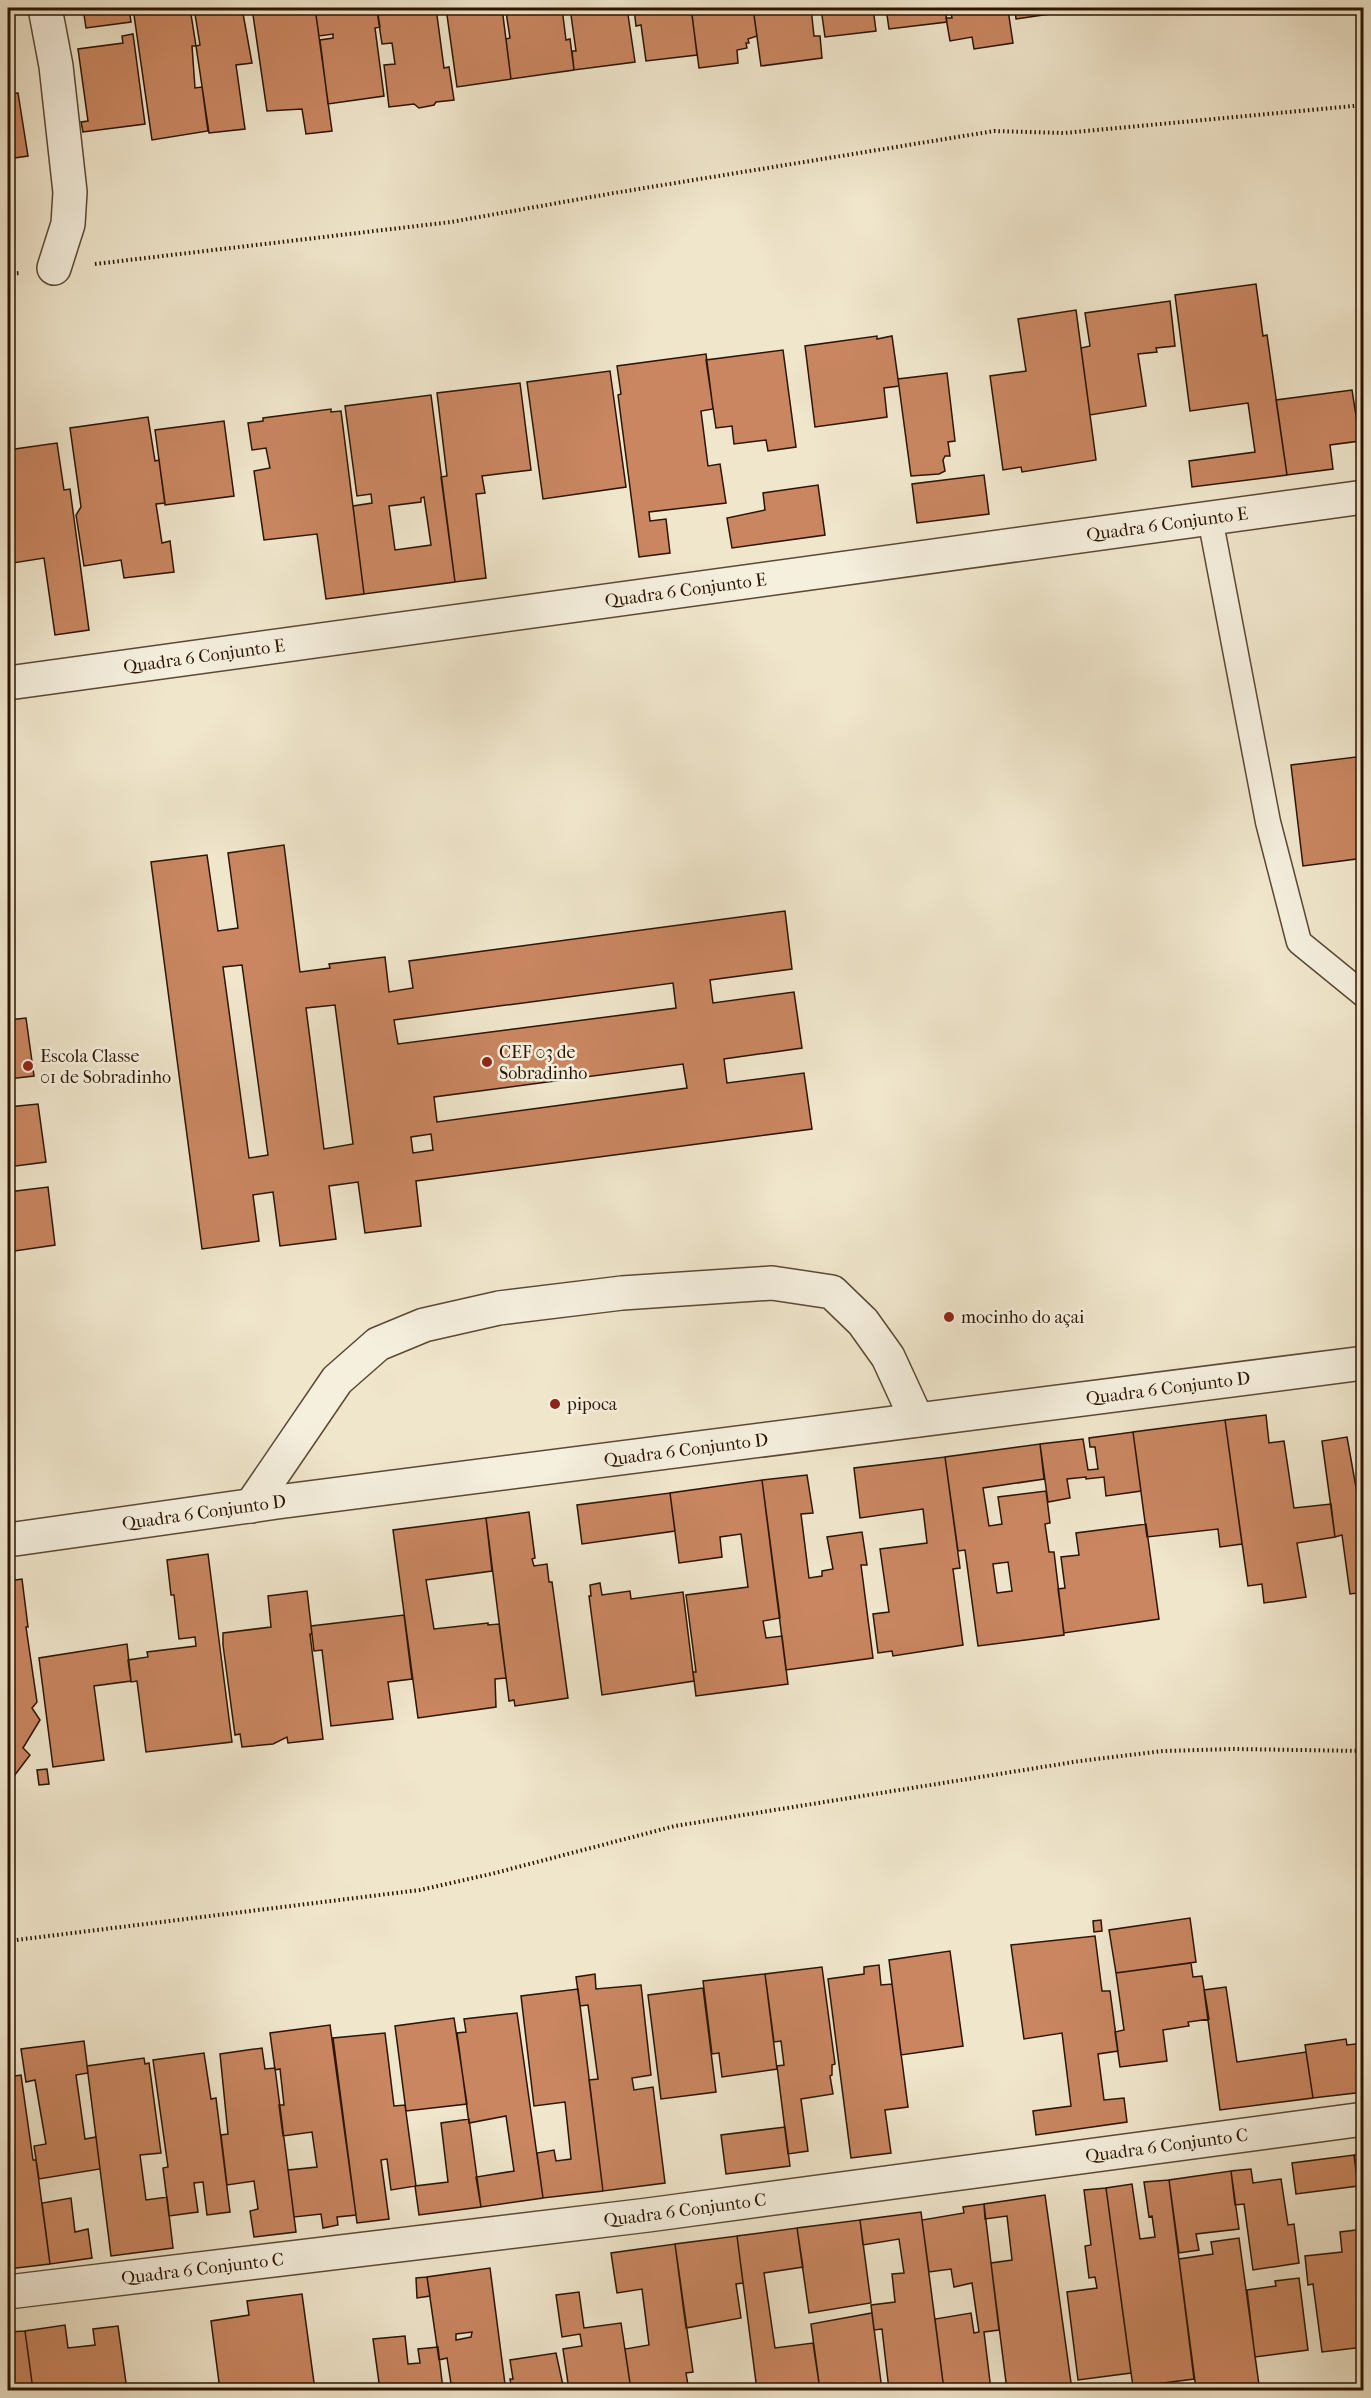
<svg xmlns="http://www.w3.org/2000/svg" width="1371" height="2398" font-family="'IM FELL French Canon',serif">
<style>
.building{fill:#c98661;stroke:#2b1401;stroke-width:1.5;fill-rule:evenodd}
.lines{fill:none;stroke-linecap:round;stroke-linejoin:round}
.lane-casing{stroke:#5c4834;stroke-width:27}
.street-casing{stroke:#5c4834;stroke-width:36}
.path{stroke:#2b1401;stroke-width:4;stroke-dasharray:1.5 3;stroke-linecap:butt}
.lane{stroke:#f5efde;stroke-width:24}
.street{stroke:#f5efde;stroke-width:33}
.poi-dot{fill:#8f2418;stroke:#f5efde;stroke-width:2}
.labels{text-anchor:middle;stroke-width:5;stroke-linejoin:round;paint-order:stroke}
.street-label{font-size:18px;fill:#2b1401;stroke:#f5efde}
.poi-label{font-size:18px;fill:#2b1401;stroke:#f5efde;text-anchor:start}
</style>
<rect width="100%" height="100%" fill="#f0e6cc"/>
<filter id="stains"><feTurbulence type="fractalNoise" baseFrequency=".00333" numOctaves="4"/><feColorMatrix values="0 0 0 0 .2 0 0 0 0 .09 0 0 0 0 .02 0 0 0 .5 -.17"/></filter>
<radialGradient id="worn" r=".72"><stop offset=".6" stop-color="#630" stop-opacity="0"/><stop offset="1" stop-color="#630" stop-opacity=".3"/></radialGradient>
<path class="building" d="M83,8H129L131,22L86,28Z
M133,8H190L196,46H192L195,88L202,87L208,131L152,140Z
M194,8H242L252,63L236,65L245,129L209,133L196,46L200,45Z
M252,8H315L332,131L306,134L302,109L267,111Z
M315,8H377L380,27L375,28L384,96L328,104L320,40L333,38V34L319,36Z
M379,8H436L444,68L449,67L454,100L436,102L434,105L419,108L414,104L389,107L384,65L395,64L392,43L382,44L377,11Z
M446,8H502L511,79L457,87Z
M502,8H562L566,40L570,39L574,70L511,79L506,39L510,38L506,12H503Z
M570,8H627L635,62L574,70L572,51H576Z
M634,8H680L681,14H692L697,55L646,61L641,25L636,26Z
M691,8H753L757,36L748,39L749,43H746L747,48L737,50L738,63L699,68Z
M753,8H811L814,36H820L822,58L761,66Z
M821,8H873L876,31L825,37Z
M886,8H945L947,22L889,29Z
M950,8H1003V11L1008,10L1013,43L974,49L972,37L950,41L946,18H952Z
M1015,8H1070V11L1016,19Z
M133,34L145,124L83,132L81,122L88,121L78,49L123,43L122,36Z
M18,93L28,156L8,159V94Z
M1256,284L1263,336L1267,335L1287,475L1192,487L1189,461L1255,452L1248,403L1190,411L1175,295Z
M1170,301L1175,346L1156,348L1157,352L1138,354L1146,406L1090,415L1081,348L1090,346L1085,313Z
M1076,310L1096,460L1022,472L1021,467L1003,470L990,376L1026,371L1018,319Z
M877,336V339L892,336L899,386L884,388L887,417L815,427L805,346Z
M783,350L796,447L768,451L766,440L734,444L732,426L716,428L706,360Z
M706,354L713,409L701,411L708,466L720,464L726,503L649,512L650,521L666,519L670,553L639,557L618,395L621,394L617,366Z
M610,371L626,487L543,499L527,382Z
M947,373L955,441L948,442L950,456H945L943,460L945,471L939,474L911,476L898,379Z
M520,383L531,470L482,476L485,493L476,494L486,578L455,582L441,477L447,476L437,393Z
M1352,390L1360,441L1330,445L1333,469L1287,475L1276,400Z
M431,395L455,582L364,594L353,506L372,503L371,494L357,496L345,406ZM424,497L431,545L395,550L389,506L421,502V498Z
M331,409V412L341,411L364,594L326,599L317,534L264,540L254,471L270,468L266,448L252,450L248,423L263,421V418Z
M148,417L155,461L159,460L165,503L156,504L162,543L170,541L174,572L124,578L121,560L84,566L76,515L81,507L70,428Z
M224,421L234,496L165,505L155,430Z
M57,443L64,490L70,489L89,630L55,635L44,558L13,563L8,524V450Z
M984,475L989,514L917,523L912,484Z
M818,485L825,535L732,548L727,518L765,510L763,493Z
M1364,756V858L1303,866L1291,765Z
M284,845L300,972L330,968L329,964L385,957L389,992L413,988L409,961L785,911L792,969L710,980L713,1003L794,992L802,1048L724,1059L727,1083L804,1073L812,1129L416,1181L421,1226L365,1233L358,1182L329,1186L336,1239L280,1246L273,1192L253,1195L259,1241L202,1249L151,862L207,855L218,931L238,928L228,853ZM242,965L268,1155L249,1158L223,967ZM673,983L676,1008L398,1044L394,1020ZM335,1005L353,1144L324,1149L306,1008ZM683,1064L687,1088L437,1122L434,1097ZM431,1134L433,1150L413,1153L411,1137Z
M26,1018L34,1076L8,1079V1020Z
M38,1104L46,1162L8,1167V1107Z
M48,1187L55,1245L8,1252V1192Z
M1266,1415L1269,1443L1284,1441L1294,1508L1331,1504L1335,1537L1297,1543L1306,1597L1264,1603L1262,1584L1248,1586L1225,1420Z
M1225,1420L1242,1544L1220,1547L1218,1529L1147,1537L1133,1432Z
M1133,1432L1141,1491L1106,1496L1104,1477L1086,1479V1477L1067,1479L1070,1498L1048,1502L1040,1444L1083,1439L1088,1470L1098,1469L1095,1447H1090L1089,1438Z
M1347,1437L1364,1532V1592L1350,1594L1342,1535L1335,1537L1322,1441Z
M1040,1444L1044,1479L983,1488L989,1526L1002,1524L998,1497L1046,1491L1050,1523L1045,1524L1049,1552H1054L1064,1635L978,1646L965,1550L958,1551L945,1457ZM1008,1562L1012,1591L997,1593L993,1564Z
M945,1457L960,1568L953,1569L963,1645L893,1656L892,1651L878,1653L873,1614L889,1612L880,1549L927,1543L923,1509L860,1518L854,1468Z
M807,1475L813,1513L801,1514L809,1578L822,1576V1571L833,1569L827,1537L862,1532L867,1565H861L873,1658L786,1670L762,1480Z
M762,1480L780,1618L763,1621L766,1638L782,1636L788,1684L696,1696L693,1672H696L686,1595L748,1587L741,1534L720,1537L722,1557L679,1563L670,1493Z
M670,1493L675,1531L582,1544L577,1505Z
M529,1512L535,1558L532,1559L534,1566L547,1564L549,1582H552L568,1698L515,1706L514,1700L509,1701L486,1518Z
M486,1518L492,1571L426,1580L434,1629L488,1623V1625L499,1624L506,1678L495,1679L496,1707L418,1718L393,1530Z
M1146,1524L1159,1619L1064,1633L1058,1589L1065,1588L1061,1557L1079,1555L1076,1533Z
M208,1554L232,1742L146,1752L137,1681L131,1682L128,1660L148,1657L147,1652L196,1646L195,1637L179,1639L174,1595H171L167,1560Z
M22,1579L28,1627H26L37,1702L32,1708L40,1720L23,1748L30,1755L8,1784V1581Z
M600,1583L602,1595L630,1591L631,1599L683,1592L694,1681L602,1695L589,1596H591L590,1585Z
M307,1591L312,1634H310L323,1739L288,1743L287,1737L273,1744L242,1747L240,1734L235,1735L223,1645V1633L271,1627L268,1596Z
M404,1615L412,1679L388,1682L393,1719L331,1726L322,1650L314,1651L311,1626Z
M127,1644L131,1681L94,1686L104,1760L53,1767L39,1658Z
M47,1769L49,1784L39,1785L37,1770Z
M1190,1918L1196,1962L1116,1973L1109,1930Z
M1101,1920L1102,1931L1094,1932L1093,1921Z
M1095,1936L1102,1991H1110L1118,2051L1098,2054L1104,2100L1124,2098L1127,2122L1036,2135L1033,2111L1071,2106L1062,2033L1024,2039L1011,1945Z
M950,1951L963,2046L901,2055L889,1960Z
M1191,1963L1193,1977L1202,1976L1209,2019L1188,2022L1189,2026L1163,2030L1167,2061L1120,2067L1115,2032L1124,2030L1116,1973Z
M879,1965L881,1985L892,1984L908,2107L885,2110L891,2153L851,2158L828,1979L864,1974V1967Z
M822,1967L835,2064L832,2065V2075L830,2076L833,2094L801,2099L808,2151L788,2154L777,2066L784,2065L781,2041L774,2042L765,1974Z
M595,1974L596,1989L641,1985L651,2075L632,2078L634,2090L653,2087L665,2183L603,2191L589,2080L598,2079L588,2005L580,2006L576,1977Z
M765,1974L777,2069L722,2077L719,2053L712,2054L703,1981Z
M1226,1987L1237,2062L1306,2052L1313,2098L1220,2110L1204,1990Z
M703,1988L716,2092L661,2099L648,1995Z
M578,1989L603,2191L543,2198L537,2153L554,2150L556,2161L571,2159L565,2102L534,2106L521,1996Z
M517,2013L543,2198L481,2207L476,2177L514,2171L506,2116L469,2123L457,2033L466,2032L464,2019Z
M454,2018L467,2104L406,2111L395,2026Z
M330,2025L356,2215L337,2217L338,2225L323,2228L321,2214L294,2217L288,2170L317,2167L312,2132L283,2136L279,2105H284L280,2069L275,2070L270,2033Z
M385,2033L394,2106L405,2105L416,2186L391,2190L387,2159L381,2160L389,2219L357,2223L333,2038Z
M1346,2039L1347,2045L1364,2043V2092L1313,2098L1305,2045Z
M84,2041L88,2073L76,2075L85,2139L96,2137L100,2169L39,2179L34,2146L46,2144L35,2080L26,2082L21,2049Z
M262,2048L265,2069L275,2068L296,2232L254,2237L250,2211L258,2209L254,2181L227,2185L221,2135L228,2134L220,2054Z
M204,2053L211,2099L216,2098L230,2212L207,2215L203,2182L194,2183L198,2212L169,2216L163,2168L168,2167L153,2060Z
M144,2058L145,2064L149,2063L161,2153L140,2155L146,2200L167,2197L173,2248L111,2256L87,2066Z
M21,2075L33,2160H36L50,2264L8,2269V2077Z
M469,2119L481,2207L419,2215L415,2186L448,2182L441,2123Z
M785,2127L790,2166L726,2174L721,2135Z
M1364,2154V2228L1354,2155Z
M1354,2155L1358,2186L1296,2194L1292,2163Z
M1251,2169L1253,2183L1281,2179L1288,2225L1294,2224L1299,2263L1253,2270L1244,2204L1235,2205L1231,2171Z
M1231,2171L1239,2229L1196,2234L1199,2250L1179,2253L1169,2180Z
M1169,2180L1194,2379L1133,2387L1106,2188L1132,2184L1140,2239L1155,2237L1152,2216L1149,2217L1144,2182Z
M1106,2188L1131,2373L1078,2380L1067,2292L1097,2288L1095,2277L1089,2278L1085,2246L1091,2245L1084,2190Z
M1045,2195L1072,2390H1050V2388L1007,2390L991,2263L1012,2260L1007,2216L985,2219L984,2204Z
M71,2198L75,2232L88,2229L92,2258L50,2264L42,2203Z
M984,2204L999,2330L984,2332L991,2390H944L935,2319L971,2313L974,2333L979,2332L972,2283L954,2287L951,2269L929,2272L922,2220L964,2213L963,2207Z
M921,2212L944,2390H889L882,2329L874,2330L871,2305L895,2302L892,2274L904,2273L899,2239L863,2245L860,2220Z
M860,2220L871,2303L809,2313L797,2228Z
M797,2228L803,2267L764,2273L775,2348L813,2343L820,2390H757L737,2236Z
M1364,2229V2347L1322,2352L1313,2284L1308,2285L1305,2256L1342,2252L1340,2232Z
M737,2236L743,2283L736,2284L741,2318L686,2328L675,2244Z
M1239,2238L1259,2385L1226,2390H1217L1216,2386L1196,2389L1179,2259L1213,2254L1211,2242Z
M675,2244L693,2372L686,2373L688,2385H694L695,2390H631L625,2349L649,2345L642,2289L617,2293L611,2253Z
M490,2268L505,2384L498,2385L499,2390H452L447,2358L439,2360L427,2277ZM472,2332L471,2337L456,2340V2334Z
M427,2277L430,2296L417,2298L416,2278Z
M1299,2278L1308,2350L1255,2357L1247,2290L1276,2286L1275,2281Z
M579,2292L584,2328L621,2323L631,2390H569L563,2349L582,2346L580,2334L562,2337L556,2295Z
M302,2294L315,2390H220L211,2321L249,2315L247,2301Z
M872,2313L882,2390H820L811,2324Z
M65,2325L68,2348L95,2345L93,2329L118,2326L127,2390H33L25,2331Z
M25,2331L33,2390H8V2332Z
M405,2336L408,2364L420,2363L418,2349L438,2347L443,2390H380L373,2339Z
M556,2353L564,2390H512L510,2379H513L510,2360Z"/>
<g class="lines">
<defs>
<path id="lane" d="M1210,518L1268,822L1299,942L1364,995"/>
<g id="street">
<path d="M45,8L56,66L70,192L68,224L54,268"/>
<path id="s1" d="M8,683L1364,497"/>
<path d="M251,1506L337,1380L378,1344L424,1325L499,1308L622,1293L772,1283L832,1292L863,1322L888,1357L917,1420"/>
<path id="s2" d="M8,1540L277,1502L1364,1363"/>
<path id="s3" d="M8,2292L648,2215L1364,2119"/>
</g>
</defs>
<use href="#lane" class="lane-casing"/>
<use href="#street" class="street-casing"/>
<path class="path" d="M95,264L451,222L614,193L994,131L1064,133L1364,105
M8,274L19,273
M8,1941L420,1890L491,1874L675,1826L1080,1761L1163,1751L1234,1749L1364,1751"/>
<use href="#lane" class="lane"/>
<use href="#street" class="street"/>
</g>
<g class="poi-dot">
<circle cx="487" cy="1062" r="6"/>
<circle cx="28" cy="1066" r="6"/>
<circle cx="949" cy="1317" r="6"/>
<circle cx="555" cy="1404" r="6"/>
</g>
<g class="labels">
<g class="street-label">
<text dy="6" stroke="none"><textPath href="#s1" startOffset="1170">Quadra 6 Conjunto E</textPath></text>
<text dy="6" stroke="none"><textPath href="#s1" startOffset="684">Quadra 6 Conjunto E</textPath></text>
<text dy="6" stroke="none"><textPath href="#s1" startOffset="198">Quadra 6 Conjunto E</textPath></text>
<text dy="6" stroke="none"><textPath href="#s2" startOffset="1170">Quadra 6 Conjunto D</textPath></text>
<text dy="6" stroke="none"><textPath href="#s2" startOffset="684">Quadra 6 Conjunto D</textPath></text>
<text dy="6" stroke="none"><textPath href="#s2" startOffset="198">Quadra 6 Conjunto D</textPath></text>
<text dy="6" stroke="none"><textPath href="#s3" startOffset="1168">Quadra 6 Conjunto C</textPath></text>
<text dy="6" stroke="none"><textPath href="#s3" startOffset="682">Quadra 6 Conjunto C</textPath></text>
<text dy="6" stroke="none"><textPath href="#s3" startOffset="196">Quadra 6 Conjunto C</textPath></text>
</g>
<g class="poi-label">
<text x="499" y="1058">CEF 03 de<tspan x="499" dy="21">Sobradinho</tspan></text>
<text x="40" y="1062">Escola Classe<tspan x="40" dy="21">01 de Sobradinho</tspan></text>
<text x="961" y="1323">mocinho do açai</text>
<text x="567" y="1410">pipoca</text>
</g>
</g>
<rect width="1371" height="2398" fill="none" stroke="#f0e6cc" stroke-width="30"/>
<rect x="9" y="9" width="1353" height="2380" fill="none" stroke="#2b1401" stroke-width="3"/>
<rect x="15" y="15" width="1341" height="2368" fill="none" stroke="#2b1401" stroke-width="1.5"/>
<rect width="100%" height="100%" filter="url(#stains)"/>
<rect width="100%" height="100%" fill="url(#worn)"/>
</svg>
